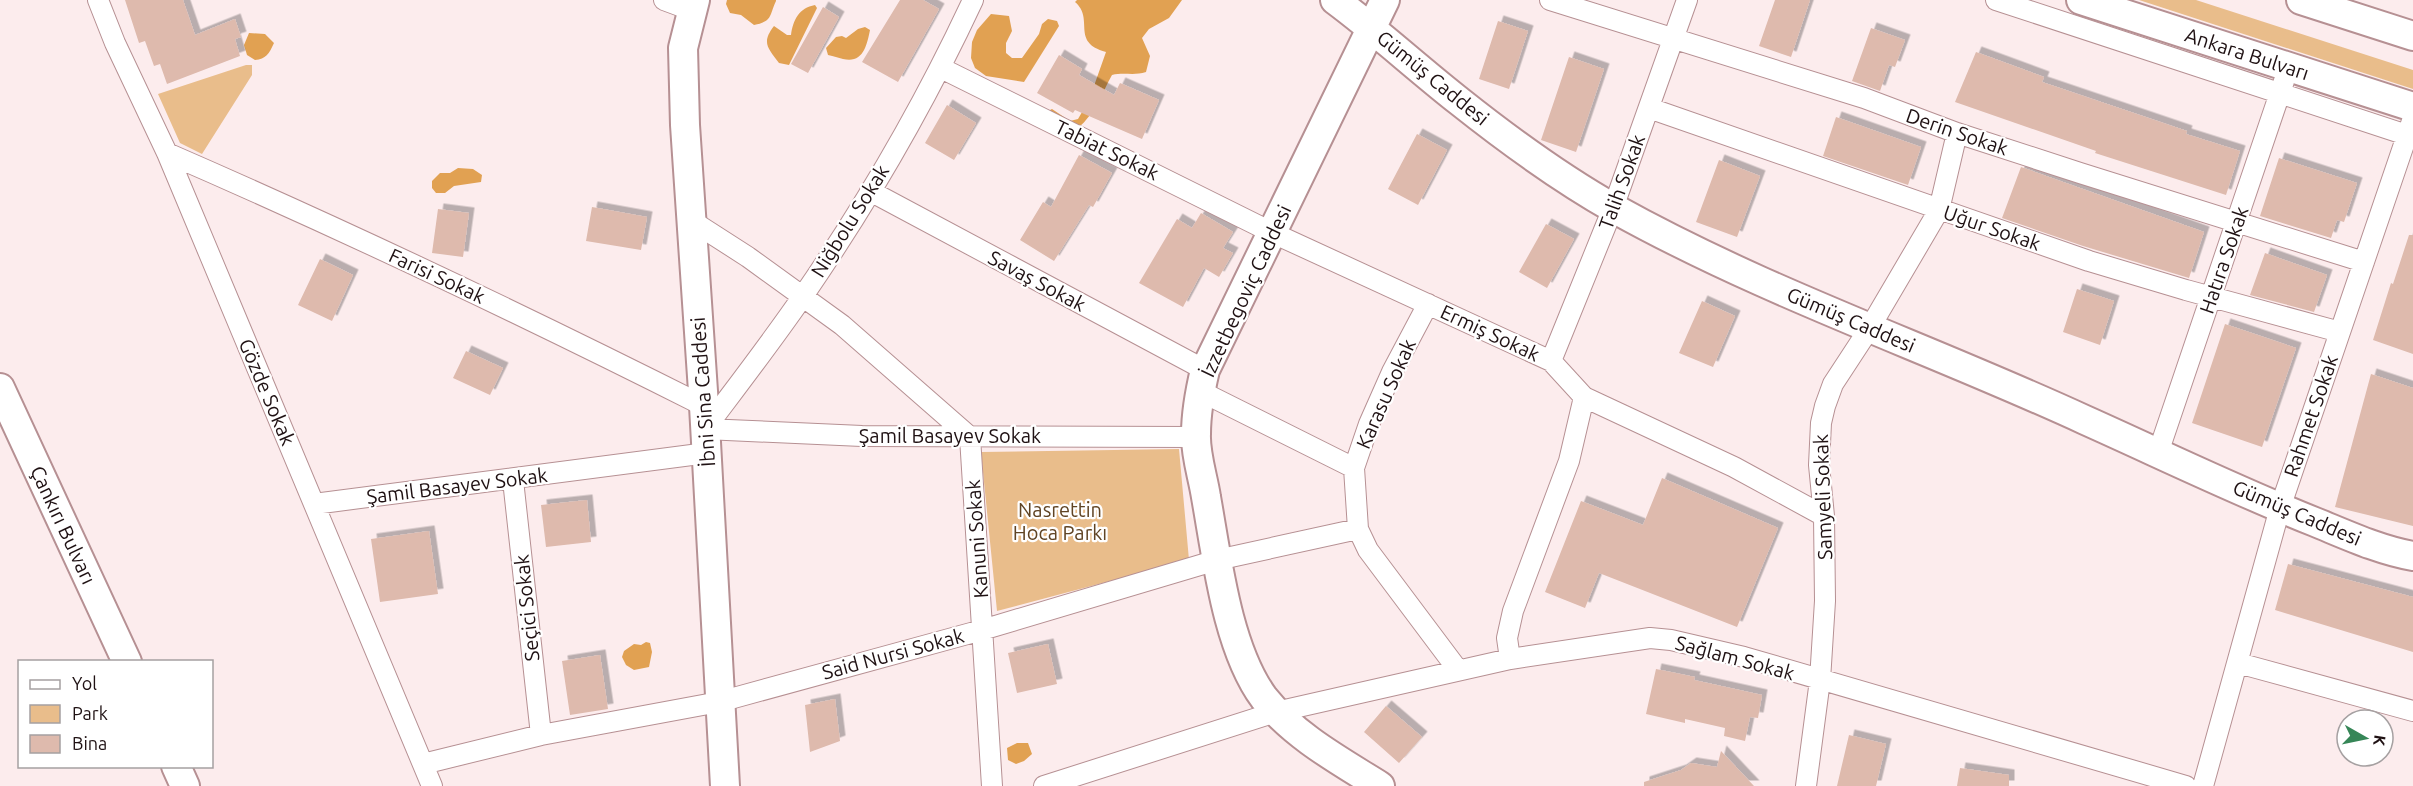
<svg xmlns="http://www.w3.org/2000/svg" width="2413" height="786" font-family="Ubuntu,sans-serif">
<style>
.green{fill:#e9bd8b}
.forest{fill:#e1a152}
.building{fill:#debaad;filter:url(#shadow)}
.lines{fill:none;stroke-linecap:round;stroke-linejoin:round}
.street-casing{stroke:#b69093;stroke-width:22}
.secondary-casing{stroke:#b69093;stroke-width:32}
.street{stroke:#fff;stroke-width:20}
.secondary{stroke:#fff;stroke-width:28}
.labels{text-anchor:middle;stroke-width:4.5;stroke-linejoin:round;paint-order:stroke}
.street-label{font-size:20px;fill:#1f1113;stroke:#fff}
.park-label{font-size:20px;fill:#604424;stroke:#fff}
</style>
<defs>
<filter id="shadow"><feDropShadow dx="5.5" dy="-5.5" stdDeviation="0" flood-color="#0004"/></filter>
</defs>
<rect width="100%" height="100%" fill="#fceced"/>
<path class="green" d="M2139,0H2196L2413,70V89Z
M246,65H252V75L202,154L180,143L158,94Z
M1179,449L1189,560L997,611L981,452Z"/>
<path class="forest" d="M727,0H776V1C769,16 773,21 754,25L741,15L730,13L726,4Z
M1077,0H1182L1169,18L1149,29L1142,38L1150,56L1146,72C1134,76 1124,72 1112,75C1102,93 1095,114 1078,128L1046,112L1052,109L1070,121L1078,119L1089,100L1106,52C1070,42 1095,19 1075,2Z
M815,5L817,8L789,65L779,63C768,48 761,43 774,26L787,35H791C793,20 799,8 815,5Z
M991,14L1009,16L1012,31L1006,43V53L1012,58H1022L1039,34L1042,24L1048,19L1057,21L1059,26L1024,82L986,76L975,68L971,58L972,42L977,30Z
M865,27L870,30C867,45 863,64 843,59C838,58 834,56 828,55L826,48L836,37L842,36L846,38L858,29Z
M249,33L265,34L274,43C269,54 266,59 255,60L247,55L244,45Z
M458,168L473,169L482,175L481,182L454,186L445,193H436L432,188V181L440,173H450Z
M646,642L650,643L652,652L649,667L634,670L626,665L622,657L624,651L634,644L641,645Z
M1017,743H1028L1032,754L1024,761L1016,764L1008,760L1007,748Z"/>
<path class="building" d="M125,0H183L195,35L235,19L241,37L235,39L240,56L167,84L160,64L154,66L145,41L139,43Z
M900,0H923L939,9L898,82L862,62Z
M1775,0H1810L1791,57L1759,46Z
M823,7L839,17L808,73L791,64Z
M1498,21L1528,31L1509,89L1479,79Z
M1871,28L1905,40L1895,67L1889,65L1880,91L1852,81Z
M1976,52L2044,77L2042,82L2187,131L2186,134L2240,151L2226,195L2095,153L2096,151L1955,102Z
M1059,55L1082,69L1079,75L1114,95L1120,83L1159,100L1142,139L1075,110L1073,113L1037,93Z
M1569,57L1604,69L1576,152L1541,140Z
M947,105L976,123L954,160L925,143Z
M1836,117L1921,147L1908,185L1823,156Z
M1417,134L1447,150L1418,205L1388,189Z
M1079,155L1112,173L1093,207L1089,205L1054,261L1020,240L1043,202L1051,207Z
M2279,158L2357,183L2344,222L2337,220L2331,238L2260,216Z
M1719,160L1760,176L1737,237L1696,222Z
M2021,167L2204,232L2189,278L2083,246L2002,218Z
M592,207L647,217L641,250L586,241Z
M438,209L469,213L463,257L432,253Z
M1201,213L1233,232L1223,248L1233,253L1219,277L1204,268L1183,307L1139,283L1177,219L1192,228Z
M1546,224L1574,239L1547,288L1519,272Z
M2409,235H2413V354L2373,340L2391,283L2393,284Z
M2265,253L2327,275L2314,312L2250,295Z
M320,259L353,275L332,321L298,305Z
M2077,289L2114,301L2100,345L2063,332Z
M1702,301L1735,316L1713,367L1679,353Z
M2225,324L2296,348L2262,447L2192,423Z
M466,351L503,368L490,395L453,378Z
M2371,374L2413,388V526L2335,507Z
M1662,478L1778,528L1737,627L1599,573L1585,608L1545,592L1581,501L1643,525Z
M587,500L591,542L546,547L541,505Z
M429,531L438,594L380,602L371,539Z
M2288,564L2413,597V652L2275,610Z
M1048,644L1057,684L1017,693L1008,653Z
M600,655L608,709L570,715L562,661Z
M1656,669L1695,677L1694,680L1762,695L1758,718L1750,717L1745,741L1724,736L1725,728L1685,719V723L1646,714Z
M835,699L840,741L810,752L805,705Z
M1386,706L1422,737L1399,763L1364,732Z
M1849,735L1886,744L1876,786H1837Z
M1721,751L1754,786H1644V782L1681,770L1691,763L1717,767Z
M1960,768L2009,775V786H1957Z"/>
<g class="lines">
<defs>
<path id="street" d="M98,0L115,43L167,153L432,786
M664,0L691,10
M1550,0L1864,98L1957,133L2080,173L2364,262
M1996,0L2413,137
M941,68L1273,233L1551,361L1584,397L1734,467L1824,516
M1649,108L2089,261L2186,290L2340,332
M167,153C349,232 527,317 704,406
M870,191L1205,370
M692,221L748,257L842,325L970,437L992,786
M1428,304L1392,372L1369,424L1354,468L1358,529L1368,550L1458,670
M1551,361L1613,208L1687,0
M1200,391L1354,468
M705,429C738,385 772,341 803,296C867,203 925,103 973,0
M705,429L862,436L1195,437
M2158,453L2284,81
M513,480L541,735
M314,504L707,453
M1510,659L1507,638L1513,611L1569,461L1584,397
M2238,663L2413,711
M423,764L541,735L719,702L982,630L1217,560L1358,529
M1044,786L1276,712L1510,659L1650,638L1671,640L1744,657L2186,786
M1806,786L1820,680L1825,601L1824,516L1819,465L1821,423L1825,406L1833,384L1869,329L1939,210L1957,133
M2203,786L2280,508L2413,118"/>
<path id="secondary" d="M695,0L683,48L685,125L704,406L725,786
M1335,0C1378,32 1417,68 1459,101C1508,140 1560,178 1615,209C1766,293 1929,348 2085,420C2161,454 2237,491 2315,522C2347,535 2379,550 2413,556
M2081,0L2413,107
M2301,0L2413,36
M0,388L127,662
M176,766L185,786
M1380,786C1340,761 1294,736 1264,698C1227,648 1217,558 1206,497C1203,477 1195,454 1196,434C1196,412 1200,391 1205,370L1385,0"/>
</defs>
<use href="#street" class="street-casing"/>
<use href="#secondary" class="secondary-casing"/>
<use href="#street" class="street"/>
<use href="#secondary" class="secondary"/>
</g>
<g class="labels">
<g class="street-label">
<text transform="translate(2247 54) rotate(18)" y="7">Ankara Bulvarı</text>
<text transform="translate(1433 78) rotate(39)" y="7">Gümüş Caddesi</text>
<text transform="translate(1957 132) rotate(19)" y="7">Derin Sokak</text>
<text transform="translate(1107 150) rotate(26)" y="7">Tabiat Sokak</text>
<text transform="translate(1622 182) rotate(-70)" y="7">Talih Sokak</text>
<text transform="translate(850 221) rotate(-58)" y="7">Niğbolu Sokak</text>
<text transform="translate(1992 228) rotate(19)" y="7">Uğur Sokak</text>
<text transform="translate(2224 260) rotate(-71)" y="7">Hatıra Sokak</text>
<text transform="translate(437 276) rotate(25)" y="7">Farisi Sokak</text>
<text transform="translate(1037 281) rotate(28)" y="7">Savaş Sokak</text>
<text transform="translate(1246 291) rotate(-65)" y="7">İzzetbegoviç Caddesi</text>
<text transform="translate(1851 320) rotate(23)" y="7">Gümüş Caddesi</text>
<text transform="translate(1490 333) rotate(25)" y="7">Ermiş Sokak</text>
<text transform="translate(267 392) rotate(67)" y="7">Gözde Sokak</text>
<text transform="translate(703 392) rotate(-94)" y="7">İbni Sina Caddesi</text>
<text transform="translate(1386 394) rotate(-66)" y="7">Karasu Sokak</text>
<text transform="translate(2311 416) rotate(-71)" y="7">Rahmet Sokak</text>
<text x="950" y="443">Şamil Basayev Sokak</text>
<text transform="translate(457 486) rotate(-7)" y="7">Şamil Basayev Sokak</text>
<text transform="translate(1823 497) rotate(-92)" y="7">Samyeli Sokak</text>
<text transform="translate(2297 513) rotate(23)" y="7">Gümüş Caddesi</text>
<text transform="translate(63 525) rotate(65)" y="7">Çankırı Bulvarı</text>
<text transform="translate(977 539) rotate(-94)" y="7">Kanuni Sokak</text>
<text transform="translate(527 608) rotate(-96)" y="7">Seçici Sokak</text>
<text transform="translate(893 654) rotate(-15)" y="7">Said Nursi Sokak</text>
<text transform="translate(1735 658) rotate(15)" y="7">Sağlam Sokak</text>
</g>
<g class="park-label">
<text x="1060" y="517">Nasrettin<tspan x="1060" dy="23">Hoca Parkı</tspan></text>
</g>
</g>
<rect x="18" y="660" width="195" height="108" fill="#ffffff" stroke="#a5a0a1" stroke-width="1.5"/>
<rect x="30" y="680" width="30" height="9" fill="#ffffff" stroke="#a5a0a1" stroke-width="1.5"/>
<text x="72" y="690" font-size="18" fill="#1f1113">Yol</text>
<rect x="30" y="705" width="30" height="18" fill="#e9bd8b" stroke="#a5a0a1" stroke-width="1.5"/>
<text x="72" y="720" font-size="18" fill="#1f1113">Park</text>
<rect x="30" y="735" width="30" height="18" fill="#debaad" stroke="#a5a0a1" stroke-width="1.5"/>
<text x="72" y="750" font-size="18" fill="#1f1113">Bina</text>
<g transform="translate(2365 738) rotate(99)"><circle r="28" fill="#ffffff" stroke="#a5a0a1" stroke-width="1.5"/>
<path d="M0-4.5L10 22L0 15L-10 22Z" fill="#368657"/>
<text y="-9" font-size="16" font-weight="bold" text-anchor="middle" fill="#1f1113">K</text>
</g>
</svg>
